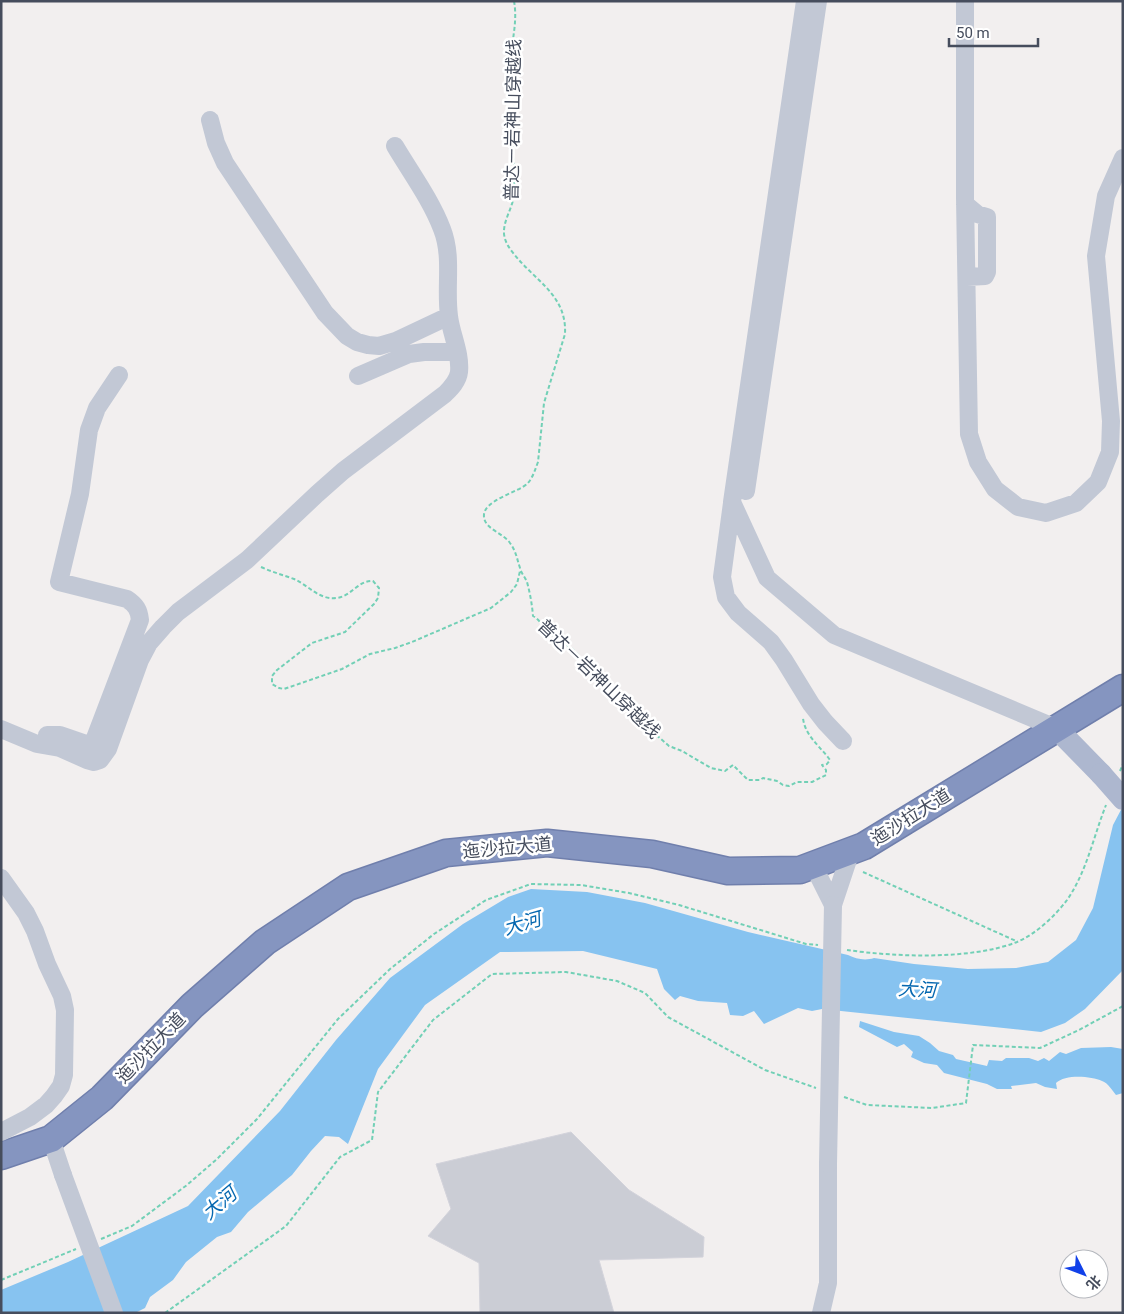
<svg xmlns="http://www.w3.org/2000/svg" width="1124" height="1314" font-family="Roboto,'Noto Sans SC',sans-serif">
<style>
.water{fill:#87c3f0}
.building{fill:#cbcdd5;stroke:#d3d3db}
.lines{fill:none;stroke-linecap:round;stroke-linejoin:round}
.highway-casing{stroke:#707fac;stroke-width:29}
.path{stroke:#72d0b6;stroke-width:2;stroke-dasharray:4 2.5;stroke-linecap:butt}
.minor{stroke:#c2c8d5;stroke-width:18}
.major{stroke:#adb7cf;stroke-width:22}
.highway{stroke:#8595c0;stroke-width:26}
.minor-bridge{stroke:#c2c8d5;stroke-width:18}
.major-bridge{stroke:#adb7cf;stroke-width:22}
.labels{text-anchor:middle;stroke-width:5;stroke-linejoin:round;paint-order:stroke}
.street-label{font-size:18px;fill:#464d5d;stroke:#fff}
.water-label{font-size:19px;font-style:italic;fill:#0668b0;stroke:#fff}
</style>
<rect width="100%" height="100%" fill="#f2efef"/>
<path class="water" d="M1123,806V970L1085,1009L1065,1023L1041,1032L822,1009L812,1011L798,1008L764,1024L754,1011L743,1016L730,1015L727,1003L698,1001L680,996L675,1000L664,989L657,969L583,951L500,952L425,1005L378,1069L348,1144L339,1137L325,1136L311,1151L292,1175L248,1212L231,1232L217,1237L186,1262L173,1280L150,1297L145,1308L135,1313H1V1290L68,1262L188,1206L280,1111L336,1040L390,978L463,924L508,897L531,889L587,892L645,903L748,932L848,955C856,959 865,961 874,958L914,964L968,969L1016,968L1048,962L1076,940L1093,908L1113,825Z
M860,1021L894,1032L919,1036L930,1043L939,1051L953,1055L956,1059L987,1066L989,1060L1002,1061L1006,1058H1029L1038,1061L1044,1058L1049,1061L1060,1052L1066,1054L1081,1048L1111,1047L1123,1049V1093L1116,1095C1112,1090 1108,1083 1102,1081C1091,1076 1065,1074 1056,1083L1057,1089L1045,1087L1036,1083L1011,1086L1012,1089H997L987,1084L944,1073L937,1065L924,1063L911,1057L913,1052L904,1044L897,1047L859,1027Z"/>
<path class="building" d="M571,1132L629,1190L704,1237L703,1257L599,1260L614,1313H480L479,1263L428,1236L451,1209L436,1164Z"/>
<g class="lines">
<defs>
<path id="highway" d="M1,1156L51,1139L102,1098L192,1006L265,942L348,887L446,853L547,843L652,854L728,871L800,870L864,846L1123,688"/>
</defs>
<use href="#highway" class="highway-casing"/>
<path class="path" d="M514,1C518,23 511,43 510,65C510,83 514,100 516,118C517,131 513,143 513,156C514,168 515,181 514,194C513,208 503,220 504,234C505,242 509,248 514,254C535,281 567,295 565,334L544,403L538,462C535,470 533,477 528,483C518,493 482,500 484,517C485,529 503,533 510,543C516,551 517,559 520,568C521,573 525,577 527,582C530,593 532,604 533,616C540,620 543,627 549,632C558,640 570,645 577,654C580,656 580,661 583,664C585,667 589,669 592,672C598,678 597,685 607,688L609,694L669,746L682,751L711,768L725,771L733,765L748,780H760L763,778L777,781L783,785L789,786L797,782H812L826,775V770L822,765L827,764L830,760C820,746 805,736 803,718
M261,567C272,572 283,575 294,579C308,585 319,600 336,598C351,597 358,580 373,581L379,588L378,598L374,604L345,632L312,643L277,670L272,676V684L279,688L284,689L342,669L370,654L395,648L412,642L491,608L511,592L517,584L520,571
M1120,771L1123,764
M863,872L1016,941
M847,950C896,957 971,960 1017,942C1036,934 1055,916 1067,900C1087,871 1093,838 1106,805
M844,1097L867,1105L932,1108L966,1103L973,1045L1040,1048L1079,1030L1123,1006
M101,1239L132,1226L187,1185L217,1159L257,1119L338,1019L390,969L434,934L486,900L531,884L581,885L629,893L679,905L806,944L818,945
M1,1280L76,1249
M165,1313L286,1226L340,1157L372,1140L378,1092L433,1020L492,974L566,972L617,981L645,993L668,1017L765,1070L816,1088"/>
<path class="minor" d="M805,1L732,502L767,578L834,635L1056,728
M965,1V198L969,434L978,462L995,489L1018,507L1046,513L1076,503L1098,482L1110,452L1111,421L1096,256L1106,196L1123,158
M210,120L216,143L225,163L325,313L347,336L357,342L368,345L379,346L396,341L449,316
M965,204L977,214L987,217V272L985,276L967,277
M358,376L409,354L424,352H457
M746,491L818,1
M732,503L722,577L726,597L738,613L771,642L784,660L811,704L825,722L843,741
M1,729L37,744L60,748L87,760L94,762L100,760L108,749L140,660L149,643L163,627L178,612L247,560L317,494L343,471L445,394C451,388 458,381 459,372C461,353 451,334 449,316C445,286 453,257 442,229C431,200 411,173 395,146
M47,735H60L92,746L140,620C139,610 136,605 127,599L59,582L80,494L89,430L97,408L119,375
M813,865L833,905
M1,878L26,913L35,931L47,964L62,996L65,1010L64,1075L61,1086L54,1096L46,1105L30,1117L1,1132
M833,905L851,851
M51,1139L63,1175
M821,1313L828,1283V1164"/>
<path class="major" d="M1056,728L1101,774"/>
<use href="#highway" class="highway"/>
<path class="minor-bridge" d="M828,1164L833,905
M63,1175L114,1313"/>
<path class="major-bridge" d="M1101,774L1123,799"/>
</g>
<g class="labels">
<g class="street-label">
<text transform="translate(513 120) rotate(-89)" y="6">普达－岩神山穿越线</text>
<text transform="translate(599 679) rotate(44)" y="6">普达－岩神山穿越线</text>
<text transform="translate(911 817) rotate(-32)" y="6">迤沙拉大道</text>
<text transform="translate(507 848) rotate(-5)" y="6">迤沙拉大道</text>
<text transform="translate(151 1048) rotate(-46)" y="6">迤沙拉大道</text>
</g>
<g class="water-label">
<text transform="translate(522 923) rotate(-16)" y="7">大河</text>
<text transform="translate(917 989) rotate(3)" y="7">大河</text>
<text transform="translate(219 1203) rotate(-40)" y="7">大河</text>
</g>
</g>
<rect width="1124" height="1314" fill="none" stroke="#464d5d" stroke-width="5"/>
<g transform="translate(1084 1274) rotate(132)"><circle r="24" fill="#ffffff" stroke="#b5b8be"/>
<path d="M0-4L9 19L0 12L-9 19Z" fill="#1141e9"/>
<text y="-8" font-size="14" font-weight="bold" text-anchor="middle" fill="#464d5d">北</text>
</g>
<path d="M949 38v8h89v-8" fill="none" stroke="#464d5d" stroke-width="2.5"/>
<text x="956" y="38" font-size="15" fill="#464d5d" stroke="#ffffff" stroke-width="4" paint-order="stroke">50 m</text>
</svg>
